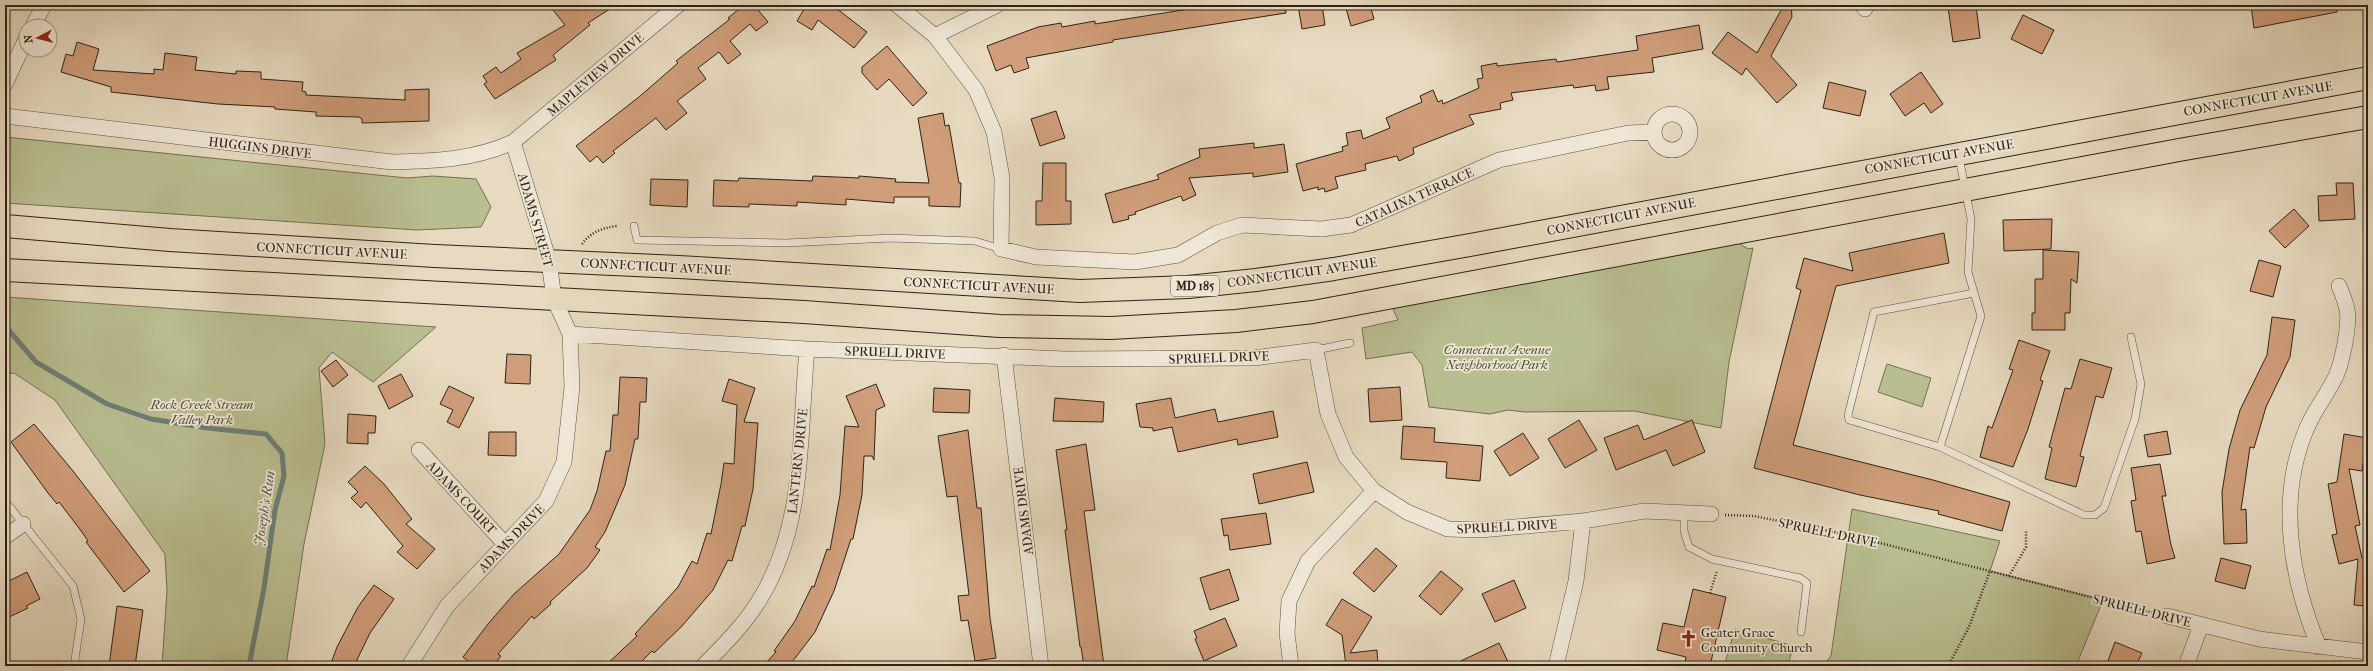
<svg xmlns="http://www.w3.org/2000/svg" width="2373" height="671" font-family="'IM FELL French Canon',serif">
<style>
.green{fill:#b9be90;stroke:#737053}
.lines{fill:none;stroke-linecap:round;stroke-linejoin:round}
.stream{stroke:#6d7e77;stroke-width:5}
.building{fill:#d09e7a;stroke:#2d2316}
.lane-casing{stroke:#5c5140;stroke-width:8}
.street-casing{stroke:#5c5140;stroke-width:16}
.primary-casing{stroke:#2d2316;stroke-width:24}
.path{stroke:#2d2316;stroke-width:2.5;stroke-dasharray:1 2;stroke-linecap:butt}
.lane{stroke:#efe7d6;stroke-width:7}
.street{stroke:#efe7d6;stroke-width:15}
.primary{stroke:#e7dac0;stroke-width:22}
.labels{text-anchor:middle;stroke-width:3.5;stroke-linejoin:round;paint-order:stroke}
.shield{fill:#efe7d6;stroke:#675e50;stroke-width:1}
.shield-label{font-size:12px;font-weight:bold;fill:#2d2316}
.street-label{font-size:13px;fill:#2d2316;stroke:#efe7d6}
.park-label{font-size:13px;font-style:italic;fill:#504a34;stroke:#efe7d6}
.poi-label{font-size:13px;fill:#2d2316;stroke:#efe7d6;text-anchor:start}
.water-label{font-size:14px;font-style:italic;fill:#4d5047;stroke:#efe7d6}
</style>
<rect width="100%" height="100%" fill="#e7dac0"/>
<filter id="stains"><feTurbulence type="fractalNoise" baseFrequency=".005" numOctaves="4"/><feColorMatrix values="0 0 0 0 .2 0 0 0 0 .09 0 0 0 0 .02 0 0 0 .5 -.17"/></filter>
<radialGradient id="worn" r=".72"><stop offset=".6" stop-color="#630" stop-opacity="0"/><stop offset="1" stop-color="#630" stop-opacity=".3"/></radialGradient>
<path class="green" d="M5,137L407,178L433,176L476,179L491,207L481,227L417,230L5,203Z
M1727,235L1748,249L1753,248L1729,362L1721,428L1634,411L1525,412L1508,410L1490,414L1429,407L1422,365L1412,352L1366,359L1362,328L1398,320L1388,298Z
M5,297L436,327L373,382L332,352L319,368L325,444L304,544L286,666H162L167,591L165,554L55,400L14,373L5,374Z
M1887,364L1931,378L1922,407L1878,392Z
M1852,509L2000,541L1990,571L2103,600L2076,666H1823L1831,656Z
M1735,629L1793,646L1788,666H1724Z"/>
<g class="lines">
<path class="stream" d="M5,326L36,362L107,404L151,419L207,428L266,434L282,453L284,476L275,510L264,588L249,666"/>
</g>
<path class="building" d="M549,5H616L588,23L590,25L553,55L556,60L495,99L484,84L487,82L483,76L496,67L501,73L521,59L517,53L565,25Z
M744,5H754L768,22L756,31L750,24L730,41L741,54L728,64L719,52L698,68L706,79L677,101L687,113L666,130L656,118L613,151L615,153L603,163L597,156L590,162L576,146L639,97L678,63L676,61L730,19L728,18Z
M798,5H832L867,32L854,48L818,20L812,30L797,21L804,9Z
M1214,5H1285L1286,13L1113,40V42L1026,58L1029,68L1014,73L1011,65L996,71L987,46L1038,27L1061,23L1062,27L1095,21V24Z
M1298,5H1322L1325,25L1302,29Z
M1345,5H1370L1374,19L1351,26Z
M1784,5H1791L1792,17L1771,56L1797,85L1777,103L1746,68L1742,75L1712,53L1728,32L1757,53Z
M1964,5H1976L1980,38L1953,42L1948,7Z
M2251,5H2337V12L2254,28Z
M2023,15L2054,30L2042,54L2011,39Z
M1699,25L1703,49L1652,58L1654,72L1607,77L1609,89L1596,91L1595,85L1574,88L1573,85L1511,93L1513,100L1500,103L1501,109L1469,115L1474,124L1413,148L1414,154L1399,161L1397,156L1365,164L1366,170L1335,177L1338,188L1325,192L1324,188L1318,190V187L1303,191L1296,164L1343,151L1342,147L1348,145L1346,133L1361,130L1363,139L1390,128L1386,118L1422,102L1420,96L1433,90L1438,102L1442,100L1443,104L1479,88L1477,79L1483,78L1481,66L1497,63V66L1556,59L1557,62L1638,50L1636,36Z
M77,42L99,49L93,70L154,74V69L163,70L165,53L197,57L195,70L236,74V71L261,72V79L303,82L302,91L306,92V95L405,100V90L429,89V121L362,123V119L359,117L316,116V112L275,109V107L218,104L111,92V87L61,72L66,54L73,56Z
M887,46L927,93L913,106L889,79L877,90L862,73V67Z
M1921,72L1943,104L1931,113L1924,103L1905,116L1890,94Z
M1829,82L1866,91L1860,116L1823,108Z
M1056,111L1065,138L1040,146L1031,119Z
M943,113L945,126L949,125L959,183H961L960,207L929,206V197H894V203L846,199V205L797,202V206L749,204V207L713,206L714,180L738,181L739,178L812,181L813,176L859,178V176L896,179L895,182L929,183L918,118Z
M1254,143V148L1284,144L1288,172L1253,177V173L1189,178L1196,195L1183,201L1181,196L1135,212L1136,214L1128,216L1129,219L1113,223L1105,194L1159,179L1157,175L1200,157L1199,149Z
M1043,163H1066V201H1071V224L1036,225V201H1042Z
M651,179L688,180L687,207L650,205Z
M2336,183H2353L2355,219L2319,221L2318,196L2337,195Z
M2294,209L2309,226L2285,248L2269,231Z
M2052,219L2051,249L2004,251L2003,220Z
M1944,233L1949,263L1836,286L1793,445L1933,480L2010,502L2002,531L1938,514L1939,511L1860,495L1754,468L1801,290L1796,288L1804,258L1853,271L1849,253Z
M2043,250L2079,252L2077,283L2071,279L2070,313H2065V330H2032V313H2035V279H2043Z
M2259,260L2281,266L2273,297L2250,291Z
M2272,317L2295,320L2290,357L2266,407L2254,448L2250,447L2241,510L2246,509L2247,543L2224,544L2222,492L2229,449L2240,410L2267,355Z
M2019,340L2050,351L2040,380L2043,381L2028,429L2013,467L1980,457L1988,426L1992,428L2013,370L2009,369Z
M507,354L531,355L530,384L505,383Z
M2080,359L2112,368L2103,398L2096,396L2080,456L2084,457L2076,487L2045,479L2052,448L2049,447L2065,388L2071,389Z
M336,360L348,375L333,387L321,371Z
M401,374L413,396L389,409L378,386Z
M620,377L647,378L646,402H640L638,439H635L625,485L605,532L595,547L600,550L587,568L550,602L551,604L534,619L532,616L498,654L501,656L493,666H474L463,657L488,624L514,594L559,554L590,510L597,491L606,451H610L613,415H618Z
M729,379L755,388L744,422L758,423L753,489L745,526H742L732,561L728,560L713,590L682,626L654,653L652,651L637,666H605L637,636L635,634L678,587L692,561L697,564L707,533L711,534L721,484L724,463L734,464L737,405L722,401Z
M876,384L885,406L876,410L874,460L872,456H864L862,495L853,539H851L834,591L815,632L789,666H763L776,652L774,651L795,621L812,586L814,587L827,549L830,550L840,495L845,426L859,427L846,396Z
M449,386L474,398L459,428L447,422L453,410L440,404Z
M1400,387L1402,420L1370,422L1368,389Z
M934,388L970,390L969,413L933,412Z
M1055,398L1104,402L1103,422L1053,421Z
M1171,398L1175,418L1215,409L1218,422L1273,411L1278,437L1238,445L1237,439L1178,452L1172,427L1153,431V428L1140,427L1136,404Z
M348,414L376,416L375,433H368V444L347,443Z
M1579,420L1597,450L1565,468L1548,439Z
M1692,420L1705,452L1673,466L1666,450L1616,470L1604,438L1638,425L1644,440Z
M34,424L73,471L150,571L124,592L86,542L88,541L79,528L59,502L57,504L48,493L11,442Z
M1403,426L1435,428L1434,442L1483,446L1480,481L1446,478L1447,462L1401,459Z
M968,430L977,508H981L990,618L996,658L975,661L968,620L961,621L958,596L969,595L957,496L947,497L938,436Z
M2167,431L2171,454L2148,457L2144,435Z
M489,432H516V456L488,455Z
M1523,433L1539,458L1510,476L1494,451Z
M2344,434L2367,438L2362,471L2349,469L2360,525L2355,526L2362,558H2368V606L2354,605L2358,559L2339,564L2332,535L2337,534L2328,484L2337,482Z
M1086,444L1095,510L1084,511L1104,666H1084L1081,647H1080L1065,530H1067L1056,450Z
M1307,462L1314,492L1259,504L1253,474Z
M2160,464L2166,496H2162L2171,545L2175,558L2147,564L2141,531L2136,532L2131,501L2136,500L2131,468Z
M365,466L384,484L412,519L406,524L435,549L417,569L397,552L403,546L366,502L361,508L351,498L358,492L348,482Z
M1266,513L1271,544L1230,550L1228,535L1224,536L1221,519Z
M1376,548L1397,566L1374,592L1353,573Z
M2221,558L2251,566L2245,589L2215,581Z
M1229,569L1239,600L1210,610L1200,578Z
M1441,571L1463,589L1441,615L1419,596Z
M27,572L40,599L26,606L28,608L5,619V583Z
M1514,580L1526,608L1495,622L1482,594Z
M374,585L394,599L370,633L354,666H330L337,647L358,607Z
M1693,589L1726,597L1710,666L1685,663L1686,657L1657,650L1663,623L1684,627Z
M1342,599L1372,617L1350,653L1377,650L1378,666H1346L1342,635L1326,625Z
M117,606L143,610L135,666H109Z
M1225,618L1237,646L1204,661L1195,639L1197,638L1194,631Z
M2115,642L2142,653L2136,666H2106Z
M1499,643L1510,666H1450Z"/>
<g class="lines">
<defs>
<path id="lane" d="M1959,157L1971,219L1968,272L1981,316L1940,447L1849,420L1848,415L1874,312L1974,293
M634,226L637,240L786,243L891,238L975,241L1001,249
M1316,350L1350,343
M1940,447L2084,515H2095L2104,508L2135,419L2141,384L2131,337
M5,501L73,586L81,619L74,666
M1684,513V531L1689,547L1712,559L1800,578L1807,583L1801,632"/>
<path id="street" d="M897,5L935,36L976,90L994,132L1002,178L1001,249L1036,257L1135,262L1178,255L1217,233L1242,225L1321,229L1351,225L1499,160L1628,133L1654,132
M1862,5L1865,9
M33,26L44,5
M935,36L997,5
M5,84L26,39
M1654 132a18 18 0 1 1 36 0a18 18 0 1 1-36 0Z
M5,116L392,162C434,161 474,160 513,142L678,5
M570,334L807,349L1065,359L1254,358L1316,350L1328,414L1346,457L1374,491L1407,512L1448,529L1480,530L1583,521L1644,511L1711,514
M1004,355L1041,666
M419,450L504,543
M5,537L23,524
M2167,616L2259,639L2368,652
M2319,647C2291,580 2277,499 2306,430C2313,412 2326,396 2334,380C2342,366 2350,324 2347,309C2345,301 2342,293 2339,286
M409,666L447,606L546,501L564,462L572,387L570,334L554,299L549,261L513,142
M703,666C723,646 745,624 760,599C806,524 799,434 807,349
M1291,666L1287,633L1289,601L1308,561L1374,491
M1556,666L1576,581L1583,521
M2186,666L2201,625"/>
<path id="primary" d="M5,226L170,240L435,256L679,267L1080,291L1188,287L1256,280L1334,269L1470,245L2368,78
M5,270L804,312L1000,326L1111,328L1236,321L1313,312L2179,150L2368,117"/>
</defs>
<use href="#lane" class="lane-casing"/>
<use href="#street" class="street-casing"/>
<use href="#primary" class="primary-casing"/>
<path class="path" d="M582,244C591,232 602,228 617,226
M1725,515L1754,516L1849,535L2153,613
M2009,576L2026,547V531
M1710,593L1717,571
M1948,666L1969,627L1990,571"/>
<use href="#lane" class="lane"/>
<use href="#street" class="street"/>
<use href="#primary" class="primary"/>
</g>
<defs>
<symbol id="church-bare" viewBox="-9 -9 18 18"><path d="M-1.2-6h2.4v3.5h3.3v2.4h-3.3V6h-2.4V-.1h-3.3v-2.4h3.3Z" fill="#8f2418" stroke="#efe7d6" stroke-width="2.5" paint-order="stroke"/></symbol>
</defs>
<g fill-rule="evenodd">
<use href="#church-bare" x="1676" y="626" width="25" height="25"/>
</g>
<g class="labels">
<rect class="shield" x="1171" y="276" width="48" height="20" rx="3"/>
<g class="shield-label">
<text x="1195" y="290">MD 185</text>
</g>
<g class="street-label">
<text transform="translate(595 74) rotate(-40)" y="5">MAPLEVIEW DRIVE</text>
<text transform="translate(2258 98) rotate(-10)" y="5">CONNECTICUT AVENUE</text>
<text transform="translate(260 147) rotate(7)" y="5">HUGGINS DRIVE</text>
<text transform="translate(1939 156) rotate(-10)" y="5">CONNECTICUT AVENUE</text>
<text transform="translate(1414 197) rotate(-24)" y="5">CATALINA TERRACE</text>
<text transform="translate(1621 216) rotate(-11)" y="5">CONNECTICUT AVENUE</text>
<text transform="translate(536 220) rotate(74)" y="5">ADAMS STREET</text>
<text transform="translate(332 250) rotate(3)" y="5">CONNECTICUT AVENUE</text>
<text transform="translate(656 266) rotate(3)" y="5">CONNECTICUT AVENUE</text>
<text transform="translate(1302 272) rotate(-8)" y="5">CONNECTICUT AVENUE</text>
<text transform="translate(979 285) rotate(3)" y="5">CONNECTICUT AVENUE</text>
<text transform="translate(895 352) rotate(2)" y="5">SPRUELL DRIVE</text>
<text transform="translate(1219 357) rotate(-2)" y="5">SPRUELL DRIVE</text>
<text transform="translate(797 461) rotate(-84)" y="5">LANTERN DRIVE</text>
<text transform="translate(462 497) rotate(47)" y="5">ADAMS COURT</text>
<text transform="translate(1023 511) rotate(-97)" y="5">ADAMS DRIVE</text>
<text transform="translate(1507 526) rotate(-3)" y="5">SPRUELL DRIVE</text>
<text transform="translate(1828 532) rotate(12)" y="5">SPRUELL DRIVE</text>
<text transform="translate(511 538) rotate(-46)" y="5">ADAMS DRIVE</text>
<text transform="translate(2142 610) rotate(14)" y="5">SPRUELL DRIVE</text>
</g>
<g class="park-label">
<text x="1497" y="354">Connecticut Avenue<tspan x="1497" dy="15">Neighborhood Park</tspan></text>
<text x="202" y="409">Rock Creek Stream<tspan x="202" dy="15">Valley Park</tspan></text>
</g>
<g class="poi-label">
<text x="1701" y="637">Geater Grace<tspan x="1701" dy="15">Community Church</tspan></text>
</g>
<g class="water-label">
<text transform="translate(264 508) rotate(-81)" y="5">Joseph's Run</text>
</g>
</g>
<rect width="2373" height="671" fill="none" stroke="#e7dac0" stroke-width="20"/>
<rect x="6" y="6" width="2361" height="659" fill="none" stroke="#2d2316" stroke-width="2"/>
<rect x="10" y="10" width="2353" height="651" fill="none" stroke="#2d2316"/>
<g transform="translate(38 38) rotate(263)"><circle r="19" fill="#efe7d6" stroke="#a19989"/>
<path d="M0-3L7 15L0 10L-7 15Z" fill="#8f2418"/>
<text y="-6" font-size="11" font-weight="bold" text-anchor="middle" fill="#2d2316">N</text>
</g>
<rect width="100%" height="100%" filter="url(#stains)"/>
<rect width="100%" height="100%" fill="url(#worn)"/>
</svg>
